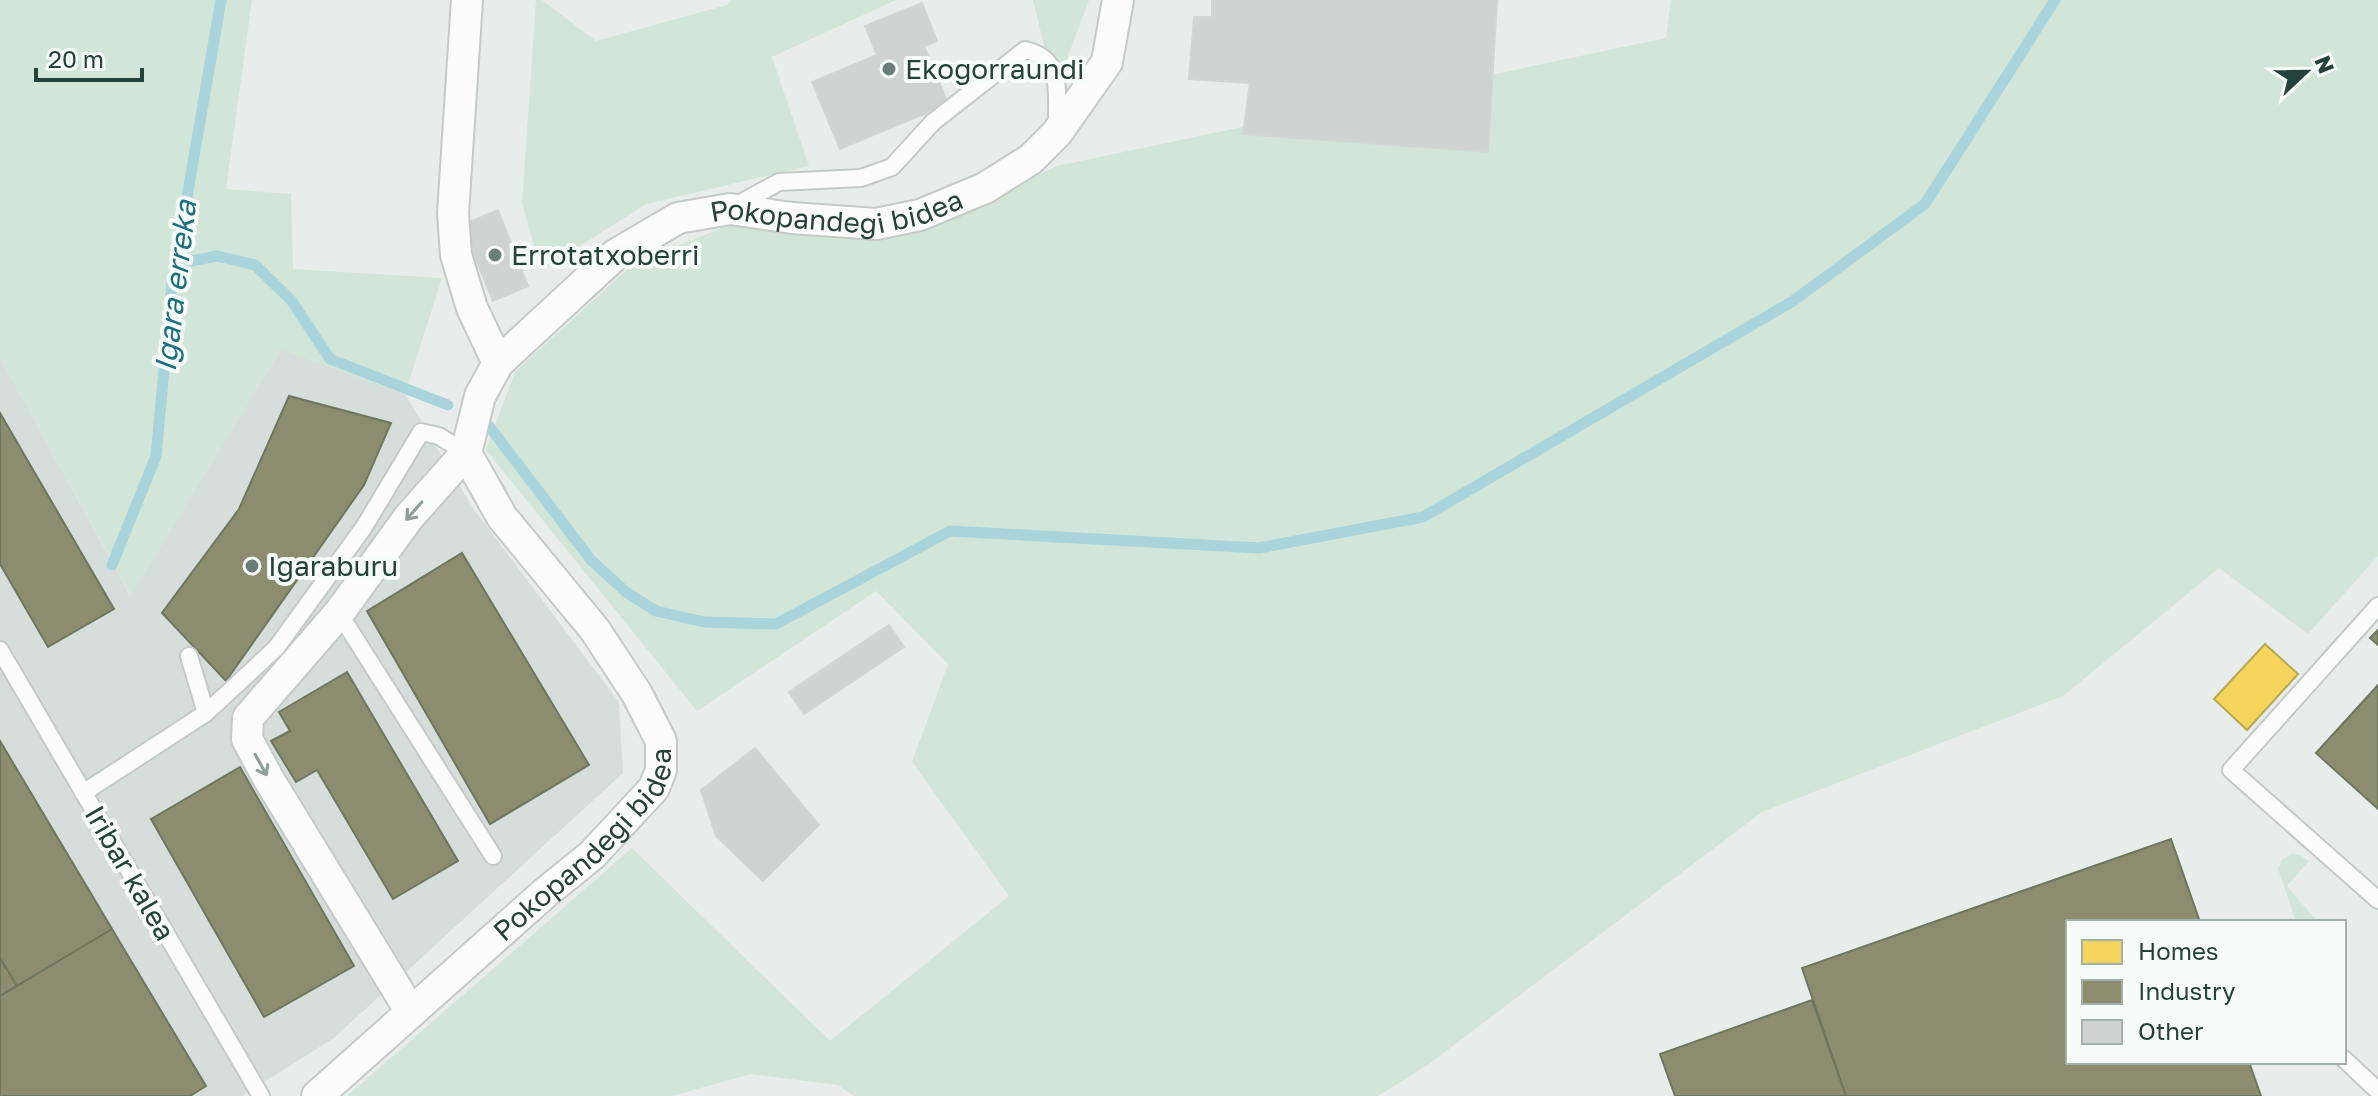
<svg xmlns="http://www.w3.org/2000/svg" width="2378" height="1096" font-family="'Golos Text',sans-serif">
<style>
.built{fill:#d6dedb}
.green{fill:#d1e6d8}
.homes{fill:#f6d55c;stroke:#b7a952;stroke-width:2}
.industry{fill:#8c8c6e;stroke:#6d765e;stroke-width:2}
.lines{fill:none;stroke-linecap:round;stroke-linejoin:round}
.stream{stroke:#a9d4db;stroke-width:11}
.building{fill:#cfd4d2;stroke:#d1d6d4;stroke-width:2}
.service-casing{stroke:#c5cac8;stroke-width:20}
.minor-casing{stroke:#c5cac8;stroke-width:34}
.service{stroke:#fcfcfc;stroke-width:16}
.minor{stroke:#fcfcfc;stroke-width:30}
.oneway{stroke:#909f9b}
.poi-dot{fill:#697e78;stroke:#f7fbf9;stroke-width:3}
.labels{text-anchor:middle;stroke-width:8;stroke-linejoin:round;paint-order:stroke}
.poi-label{font-size:28px;fill:#24423a;stroke:#f7fbf9;text-anchor:start}
.street-label{font-size:28px;fill:#24423a;stroke:#f7fbf9}
.water-label{font-size:30px;font-style:italic;fill:#1c6f80;stroke:#f7fbf9}
</style>
<rect width="100%" height="100%" fill="#e8edeb"/>
<path class="built" d="M281,349L405,394L473,508L619,702L623,773L334,1038L242,1096H0V357L130,595Z"/>
<path class="green" d="M0,0H252L226,189L291,194L293,269L442,278L405,394L281,349L131,596L0,357Z
M536,0H542L596,41L727,5L731,0H896L772,57L809,166L646,204L541,271L522,203Z
M1033,0H1089L1055,91Z
M1671,0H2378V556L2308,634L2219,568L2063,696L1762,812L1429,1064L1378,1096H854L838,1085L751,1074L672,1096H347L632,848L830,1041L1009,896L912,762L948,664L876,591L697,711L486,450L515,372L633,264L729,225L912,234L1057,166L1666,38Z
M2291,854L2300,855L2309,861L2287,886L2318,922H2296L2278,869L2282,860Z"/>
<path class="homes" d="M2265,644L2298,674L2247,730L2214,699Z"/>
<path class="industry" d="M289,396L391,423L364,485L226,681L162,613L239,509Z
M0,413L114,609L48,647L0,564Z
M462,553L589,765L490,824L367,611Z
M2378,630V645L2370,638Z
M347,672L458,861L393,899L317,770L296,782L271,741L290,731L279,712Z
M2378,685V809L2316,753Z
M0,741L112,929L17,986L0,958Z
M240,767L354,966L264,1017L151,819Z
M2171,839L2200,922H2068V1062H2249L2261,1096H1846L1802,968Z
M112,929L206,1086L190,1096H0V996Z
M0,958L17,986L0,996Z
M1812,1000L1846,1096H1675L1660,1054Z"/>
<g class="lines">
<path class="stream" d="M175,264L217,256L255,265L291,300L330,359L448,405
M489,426L591,560L626,592L656,611L704,622L776,624L950,531L1259,548L1423,517L1793,301L1925,204L2055,0
M112,565L156,456L172,284L221,0"/>
</g>
<path class="building" d="M1212,0H1497L1488,152L1243,134L1250,83L1189,79L1194,17H1212Z
M922,3L937,41L924,46L948,104L840,149L812,82L877,55L865,26Z
M498,210L528,286L493,301L462,225Z
M889,625L904,647L804,714L789,692Z
M755,748L819,825L763,881L716,836L701,790Z"/>
<g class="lines">
<defs>
<path id="service" d="M735,206L779,182L861,178L892,167L933,122L1025,50C1065,59 1056,94 1057,127
M2378,606L2231,770L2378,900
M339,613L493,856
M0,650L261,1096
M189,656L206,713
M83,793L206,713L276,648L364,527L421,432L439,436L466,453
M2344,1059L2378,1091"/>
<g id="minor">
<path d="M467,0L453,213L456,255L472,308L498,363"/>
<path d="M411,1012L268,778L247,739L248,718L339,613L409,517L466,453"/>
<path id="s1" d="M317,1096L545,893L592,855L654,788L661,770V741L637,694L595,630L502,517L466,453L480,396L498,363L615,255L678,218L730,209L792,218L876,224L920,215L985,188L1031,159L1057,133L1107,62L1118,0"/>
</g>
</defs>
<use href="#service" class="service-casing"/>
<use href="#minor" class="minor-casing"/>
<use href="#service" class="service"/>
<use href="#minor" class="minor"/>
</g>
<defs><path id="oneway-shaft" d="M-6 0H5M1.5-3L5.5 0L1.5 3" fill="none" stroke-width="1.6" stroke-linecap="round" stroke-linejoin="round" transform="scale(2)"/></defs>
<g class="oneway">
<use href="#oneway-shaft" transform="translate(414 511) rotate(131)"/>
<use href="#oneway-shaft" transform="translate(261 765) rotate(61)"/>
</g>
<g class="poi-dot">
<circle cx="889" cy="69" r="8"/>
<circle cx="495" cy="255" r="8"/>
<circle cx="252" cy="566" r="8"/>
</g>
<g class="labels">
<g class="poi-label">
<text x="905" y="79">Ekogorraundi</text>
<text x="511" y="265">Errotatxoberri</text>
<text x="268" y="576">Igaraburu</text>
</g>
<g class="street-label">
<text dy="10" stroke="none"><textPath href="#s1" startOffset="1344">Pokopandegi bidea</textPath></text>
<text dy="10" stroke="none"><textPath href="#s1" startOffset="370">Pokopandegi bidea</textPath></text>
<text transform="translate(130 873) rotate(60)" y="10">Iribar kalea</text>
</g>
<g class="water-label">
<text transform="translate(176 286) rotate(-83)" y="10">Igara erreka</text>
</g>
</g>
<rect x="2066" y="920" width="280" height="144" fill="#f7fbf9" stroke="#a3b1ad" stroke-width="2"/>
<rect x="2082" y="940" width="40" height="24" fill="#f6d55c" stroke="#a3b1ad" stroke-width="2"/>
<text x="2138" y="960" font-size="24" fill="#24423a">Homes</text>
<rect x="2082" y="980" width="40" height="24" fill="#8c8c6e" stroke="#a3b1ad" stroke-width="2"/>
<text x="2138" y="1000" font-size="24" fill="#24423a">Industry</text>
<rect x="2082" y="1020" width="40" height="24" fill="#cfd4d2" stroke="#a3b1ad" stroke-width="2"/>
<text x="2138" y="1040" font-size="24" fill="#24423a">Other</text>
<g transform="translate(2306 72) rotate(68)" stroke="#f7fbf9" stroke-width="6" paint-order="stroke">
<path d="M0-6L14 30L0 20L-14 30Z" fill="#24423a"/>
<text y="-12" font-size="22" font-weight="bold" text-anchor="middle" fill="#24423a">N</text>
</g>
<path d="M36 68v12h106v-12" fill="none" stroke="#24423a" stroke-width="4"/>
<text x="48" y="68" font-size="24" fill="#24423a" stroke="#f7fbf9" stroke-width="6" paint-order="stroke">20 m</text>
</svg>
